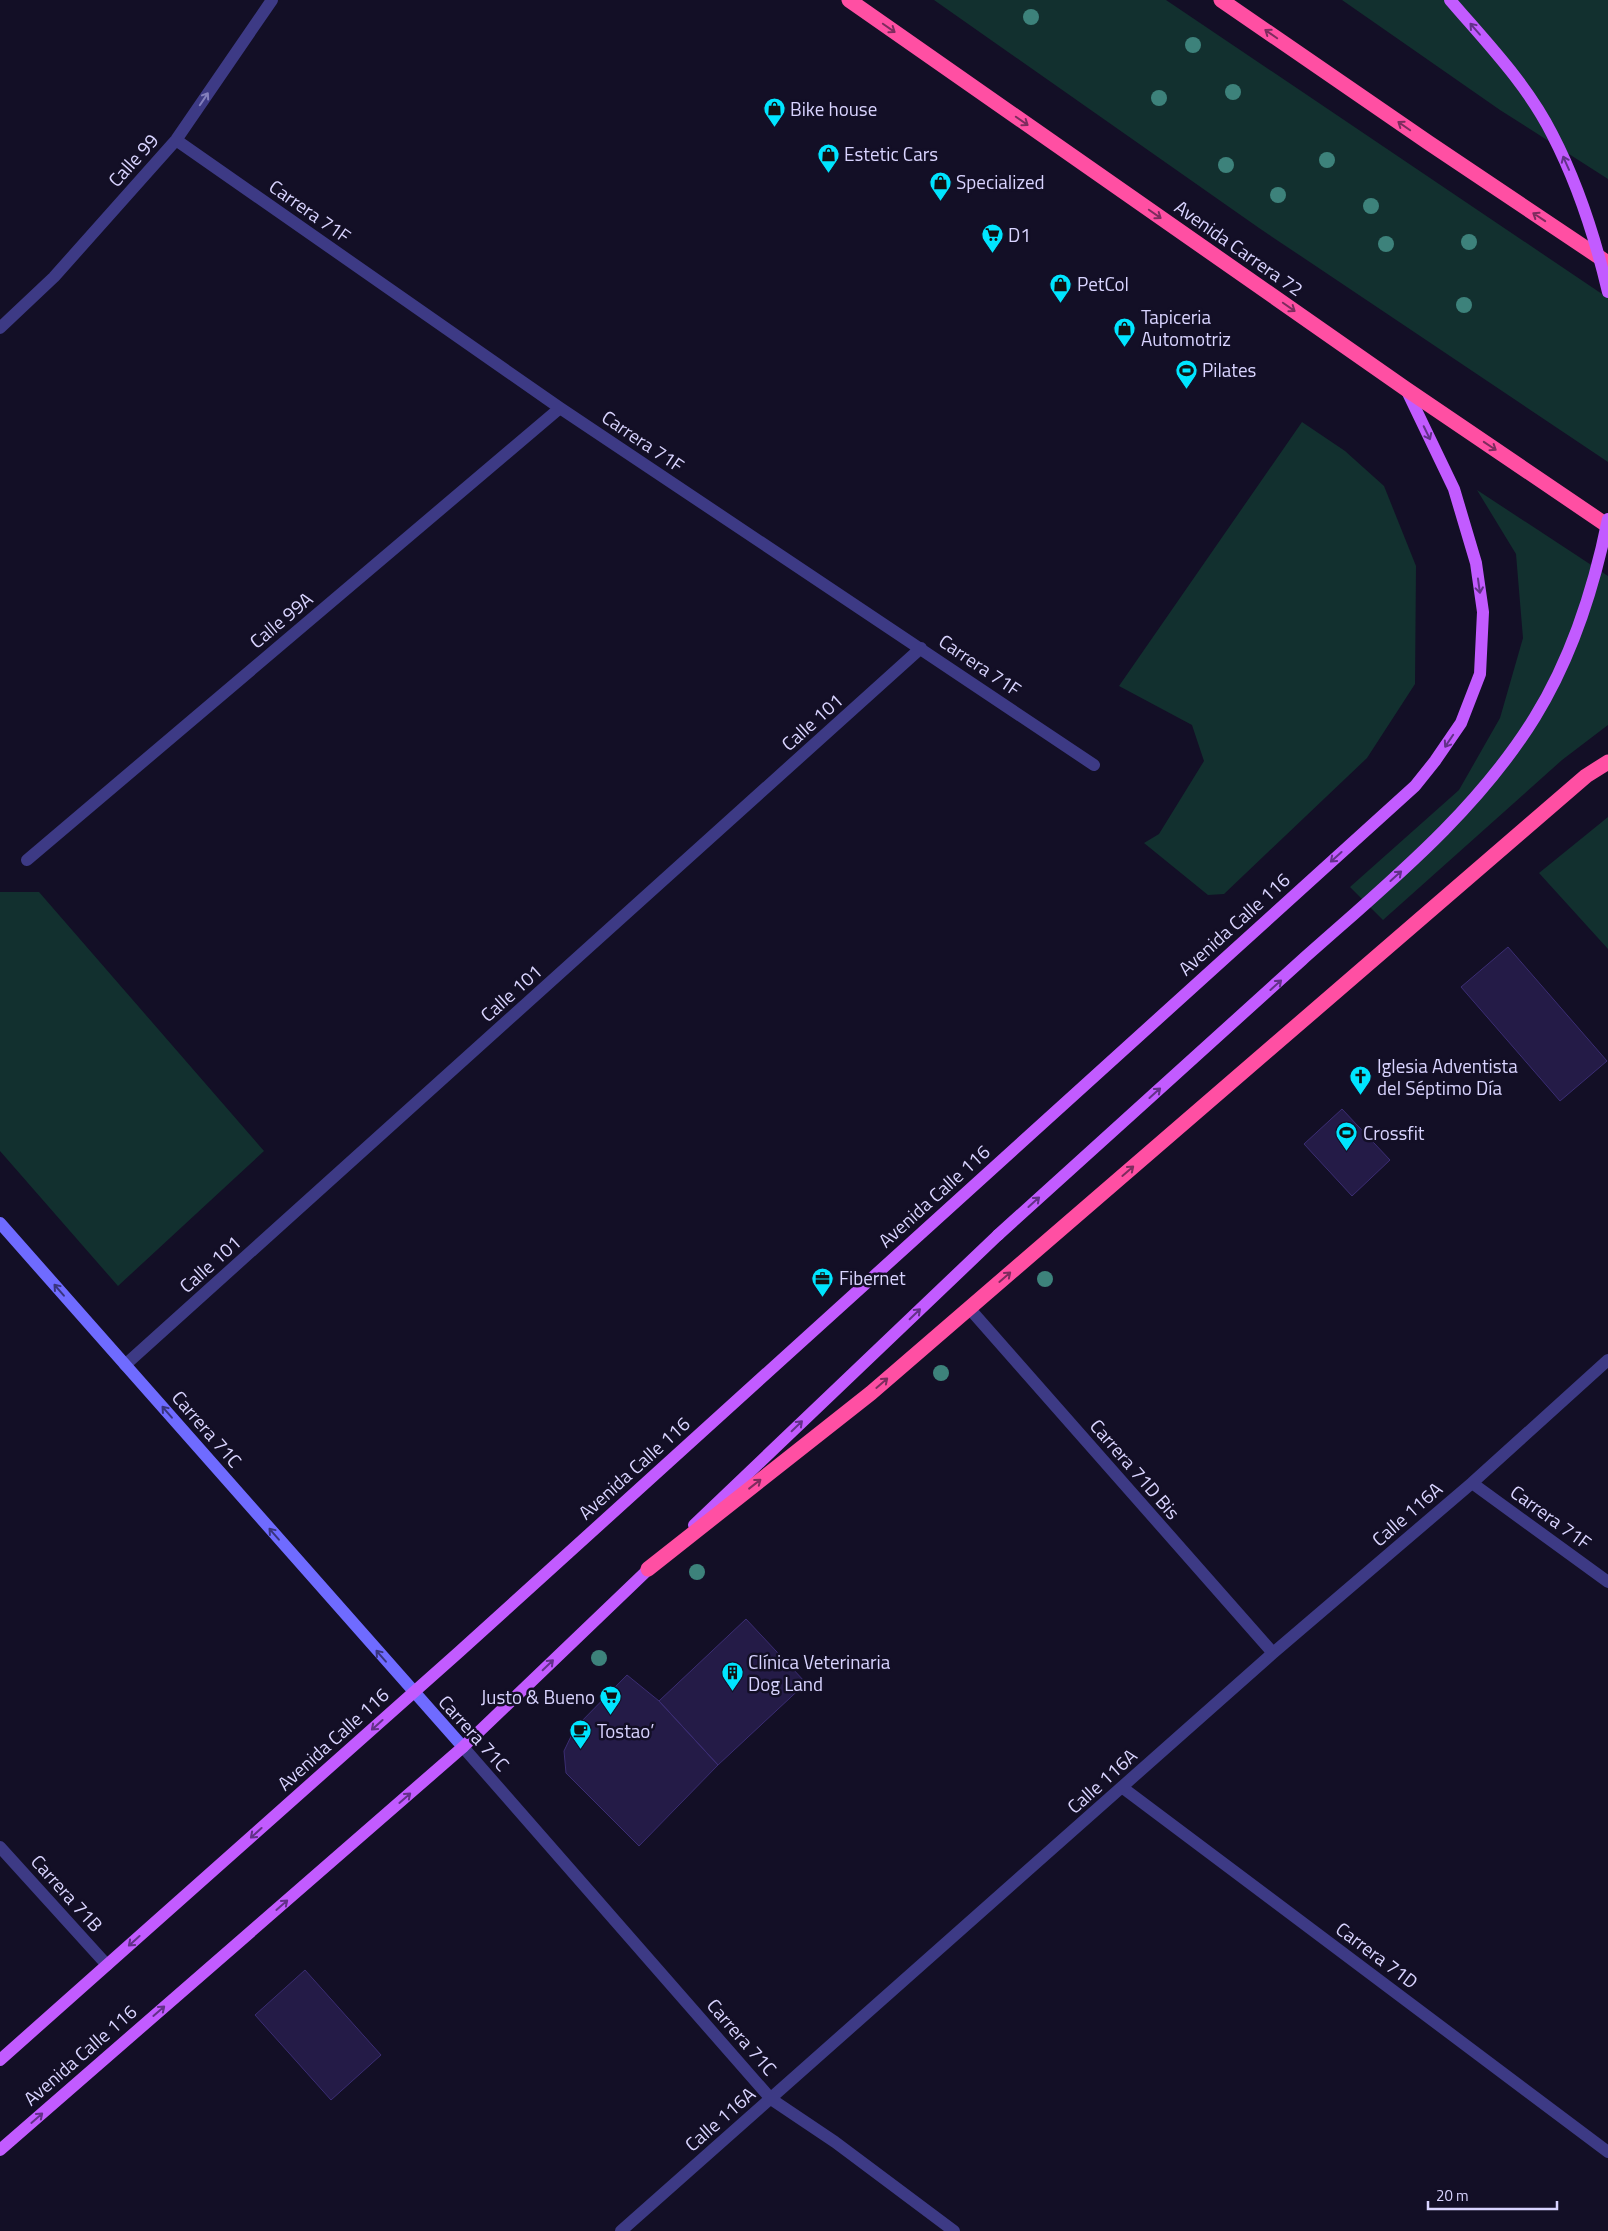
<svg xmlns="http://www.w3.org/2000/svg" width="1608" height="2231" font-family="'Titillium Web',sans-serif">
<style>
.green{fill:#12302f}
.building{fill:#241b47;stroke:#3b2d73}
.lines{fill:none;stroke-linecap:round;stroke-linejoin:round}
.street{stroke:#3d3a85;stroke-width:12}
.secondary{stroke:#6f6bff;stroke-width:12}
.primary{stroke:#c25bff;stroke-width:12}
.highway{stroke:#ff4fa3;stroke-width:15}
.primary-bridge{stroke:#c25bff;stroke-width:12}
.tree{fill:#3d827b}
.oneway{stroke:#7d2c5e}
.oneway2{stroke:#623188}
.oneway3{stroke:#837fbc}
.oneway4{stroke:#38347d}
.labels{text-anchor:middle;stroke-width:5;stroke-linejoin:round;paint-order:stroke}
.poi-label{font-size:19px;fill:#d9d4ff;stroke:#130f26;text-anchor:start}
.street-label{font-size:19px;fill:#d9d4ff;stroke:#130f26}
</style>
<rect width="100%" height="100%" fill="#130f26"/>
<path class="green" d="M934,0H1166L1608,298V462L1259,228Z
M1342,0H1608V179L1500,110Z
M1302,422L1345,451L1384,486L1416,566L1415,684L1367,758L1224,894L1208,895L1144,843L1159,834L1204,761L1192,725L1119,686Z
M1477,490L1608,576V725L1562,760L1383,920L1350,887L1459,790L1500,718L1523,638L1516,554Z
M1608,817V949L1539,873Z
M0,892H39L264,1151L118,1286L0,1151Z"/>
<path class="building" d="M1508,947L1607,1061L1560,1101L1461,987Z
M1342,1109L1390,1160L1352,1196L1304,1144Z
M746,1619L806,1683L718,1765L659,1701Z
M627,1675L659,1701L718,1765L639,1846L566,1773L564,1751L575,1728Z
M305,1970L381,2055L331,2100L255,2015Z"/>
<g class="lines">
<path class="street" d="M176,140L560,408L1094,765
M0,328L54,277L176,140L272,0
M27,860L560,408
M969,1308L1273,1653
M125,1365L921,648
M1472,1483L1608,1582
M463,1747L771,2099L835,2142L954,2231
M1123,1788L1608,2152
M0,1847L107,1965
M621,2231L1273,1653L1472,1483L1608,1360"/>
<path class="secondary" d="M0,1223L463,1747"/>
<path class="primary" d="M694,1525L998,1235
M0,2060L459,1652L1415,786L1435,761L1461,723L1480,674L1483,612L1476,563L1454,489L1406,389
M0,2150L463,1747L655,1563"/>
<path class="highway" d="M849,0L1406,389L1608,526
M1221,0L1429,143L1608,263
M648,1569L871,1393L1586,776L1608,762"/>
<path class="primary-bridge" d="M1450,0C1486,42 1527,84 1552,134C1578,184 1595,237 1608,292
M998,1235C1099,1143 1201,1052 1302,960C1385,886 1476,813 1535,717C1572,657 1594,588 1608,519"/>
</g>
<g class="tree">
<circle cx="1031" cy="17" r="8"/>
<circle cx="1193" cy="45" r="8"/>
<circle cx="1233" cy="92" r="8"/>
<circle cx="1159" cy="98" r="8"/>
<circle cx="1327" cy="160" r="8"/>
<circle cx="1226" cy="165" r="8"/>
<circle cx="1278" cy="195" r="8"/>
<circle cx="1371" cy="206" r="8"/>
<circle cx="1469" cy="242" r="8"/>
<circle cx="1386" cy="244" r="8"/>
<circle cx="1464" cy="305" r="8"/>
<circle cx="1045" cy="1279" r="8"/>
<circle cx="941" cy="1373" r="8"/>
<circle cx="697" cy="1572" r="8"/>
<circle cx="599" cy="1658" r="8"/>
</g>
<defs><path id="oneway-shaft" d="M-6 0H5M1.5-3L5.5 0L1.5 3" fill="none" stroke-width="1.6" stroke-linecap="round" stroke-linejoin="round" transform="scale(1.25)"/></defs>
<g class="oneway">
<use href="#oneway-shaft" transform="translate(889 28) rotate(35)"/>
<use href="#oneway-shaft" transform="translate(1271 34) rotate(-145)"/>
<use href="#oneway-shaft" transform="translate(1022 121) rotate(35)"/>
<use href="#oneway-shaft" transform="translate(1404 126) rotate(-145)"/>
<use href="#oneway-shaft" transform="translate(1155 214) rotate(35)"/>
<use href="#oneway-shaft" transform="translate(1539 217) rotate(-146)"/>
<use href="#oneway-shaft" transform="translate(1289 307) rotate(35)"/>
<use href="#oneway-shaft" transform="translate(1490 446) rotate(34)"/>
<use href="#oneway-shaft" transform="translate(1128 1171) rotate(-41)"/>
<use href="#oneway-shaft" transform="translate(1005 1277) rotate(-41)"/>
<use href="#oneway-shaft" transform="translate(882 1383) rotate(-41)"/>
<use href="#oneway-shaft" transform="translate(755 1484) rotate(-38)"/>
</g>
<g class="oneway2">
<use href="#oneway-shaft" transform="translate(1475 29) rotate(-131)"/>
<use href="#oneway-shaft" transform="translate(1566 163) rotate(-114)"/>
<use href="#oneway-shaft" transform="translate(1427 433) rotate(64)"/>
<use href="#oneway-shaft" transform="translate(1479 586) rotate(82)"/>
<use href="#oneway-shaft" transform="translate(1449 741) rotate(124)"/>
<use href="#oneway-shaft" transform="translate(1336 857) rotate(138)"/>
<use href="#oneway-shaft" transform="translate(1396 876) rotate(-42)"/>
<use href="#oneway-shaft" transform="translate(1276 985) rotate(-42)"/>
<use href="#oneway-shaft" transform="translate(1155 1093) rotate(-42)"/>
<use href="#oneway-shaft" transform="translate(1034 1202) rotate(-42)"/>
<use href="#oneway-shaft" transform="translate(915 1314) rotate(-44)"/>
<use href="#oneway-shaft" transform="translate(797 1426) rotate(-44)"/>
<use href="#oneway-shaft" transform="translate(548 1665) rotate(-44)"/>
<use href="#oneway-shaft" transform="translate(377 1725) rotate(138)"/>
<use href="#oneway-shaft" transform="translate(405 1798) rotate(-41)"/>
<use href="#oneway-shaft" transform="translate(256 1833) rotate(138)"/>
<use href="#oneway-shaft" transform="translate(282 1905) rotate(-41)"/>
<use href="#oneway-shaft" transform="translate(134 1941) rotate(138)"/>
<use href="#oneway-shaft" transform="translate(159 2011) rotate(-41)"/>
<use href="#oneway-shaft" transform="translate(37 2118) rotate(-41)"/>
</g>
<use class="oneway3" href="#oneway-shaft" transform="translate(204 99) rotate(-56)"/>
<g class="oneway4">
<use href="#oneway-shaft" transform="translate(59 1290) rotate(-131)"/>
<use href="#oneway-shaft" transform="translate(167 1412) rotate(-131)"/>
<use href="#oneway-shaft" transform="translate(274 1534) rotate(-131)"/>
<use href="#oneway-shaft" transform="translate(381 1656) rotate(-131)"/>
</g>
<defs>
<symbol id="shop-pin" viewBox="-11 -11 22 30"><path d="M0 17L-7.5 6A9.5 9.5 0 1 1 7.5 6Z" fill="#00e5ff" stroke="#130f26"/><path d="M-5-2.5h2.3a2.7 3.5 0 0 1 5.4 0H5L5.5 6h-11ZM-1.5-2.5h3a1.5 2.3 0 0 0-3 0Z" fill="#111"/></symbol>
<symbol id="supermarket-pin" viewBox="-11 -11 22 30"><path d="M0 17L-7.5 6A9.5 9.5 0 1 1 7.5 6Z" fill="#00e5ff" stroke="#130f26"/><path d="M-6-5.5h2.5l.6 2H6L4.5 2H-2.5L-4.4-4H-6ZM-1.5 3.2a1.3 1.3 0 1 0 .1 0ZM3 3.2a1.3 1.3 0 1 0 .1 0Z" fill="#111"/></symbol>
<symbol id="stadium-pin" viewBox="-11 -11 22 30"><path d="M0 17L-7.5 6A9.5 9.5 0 1 1 7.5 6Z" fill="#00e5ff" stroke="#130f26"/><path d="M0-5a6.5 5 0 1 0 0 10a6.5 5 0 1 0 0-10ZM-3.5-1.8h7v3.6h-7Z" fill="#111"/></symbol>
<symbol id="church-pin" viewBox="-11 -11 22 30"><path d="M0 17L-7.5 6A9.5 9.5 0 1 1 7.5 6Z" fill="#00e5ff" stroke="#130f26"/><path d="M-1.2-6h2.4v3.5h3.3v2.4h-3.3V6h-2.4V-.1h-3.3v-2.4h3.3Z" fill="#111"/></symbol>
<symbol id="office-pin" viewBox="-11 -11 22 30"><path d="M0 17L-7.5 6A9.5 9.5 0 1 1 7.5 6Z" fill="#00e5ff" stroke="#130f26"/><path d="M-6-3h4V-5.5h4V-3h4V5H-6ZM-1-4.5V-3h2v-1.5ZM-6 0V1H6V0Z" fill="#111"/></symbol>
<symbol id="building-pin" viewBox="-11 -11 22 30"><path d="M0 17L-7.5 6A9.5 9.5 0 1 1 7.5 6Z" fill="#00e5ff" stroke="#130f26"/><path d="M-4-6H4V6H1V3H-1V6H-4ZM-2.5-4.3h1.7v1.8h-1.7ZM.8-4.3h1.7v1.8H.8ZM-2.5-1h1.7V.8h-1.7ZM.8-1h1.7V.8H.8Z" fill="#111"/></symbol>
<symbol id="cafe-pin" viewBox="-11 -11 22 30"><path d="M0 17L-7.5 6A9.5 9.5 0 1 1 7.5 6Z" fill="#00e5ff" stroke="#130f26"/><path d="M-5.5-4.5H6V0H3Q3 3.5 0 3.5H-2.5Q-5.5 3.5-5.5 0ZM3-3.2v2h1.7v-2ZM-6 4.5H4V6H-6Z" fill="#111"/></symbol>
</defs>
<g fill-rule="evenodd">
<use href="#shop-pin" x="762" y="96" width="25" height="34"/>
<use href="#shop-pin" x="816" y="142" width="25" height="34"/>
<use href="#shop-pin" x="928" y="170" width="25" height="34"/>
<use href="#supermarket-pin" x="980" y="222" width="25" height="34"/>
<use href="#shop-pin" x="1048" y="272" width="25" height="34"/>
<use href="#shop-pin" x="1112" y="316" width="25" height="34"/>
<use href="#stadium-pin" x="1174" y="358" width="25" height="34"/>
<use href="#church-pin" x="1348" y="1064" width="25" height="34"/>
<use href="#stadium-pin" x="1334" y="1120" width="25" height="34"/>
<use href="#office-pin" x="810" y="1266" width="25" height="34"/>
<use href="#building-pin" x="720" y="1660" width="25" height="34"/>
<use href="#supermarket-pin" x="598" y="1684" width="25" height="34"/>
<use href="#cafe-pin" x="568" y="1718" width="25" height="34"/>
</g>
<g class="labels">
<g class="poi-label">
<text x="790" y="116">Bike house</text>
<text x="844" y="161">Estetic Cars</text>
<text x="956" y="189">Specialized</text>
<text x="1008" y="242">D1</text>
<text x="1077" y="291">PetCol</text>
<text x="1141" y="324">Tapiceria<tspan x="1141" dy="22">Automotriz</tspan></text>
<text x="1202" y="377">Pilates</text>
<text x="1377" y="1073">Iglesia Adventista<tspan x="1377" dy="22">del Séptimo Día</tspan></text>
<text x="1363" y="1140">Crossfit</text>
<text x="839" y="1285">Fibernet</text>
<text x="748" y="1669">Clínica Veterinaria<tspan x="748" dy="22">Dog Land</tspan></text>
<text x="595" y="1704" text-anchor="end">Justo &amp; Bueno</text>
<text x="597" y="1738">Tostao’</text>
</g>
<g class="street-label">
<text transform="translate(133 160) rotate(-48)" y="7">Calle 99</text>
<text transform="translate(310 211) rotate(35)" y="7">Carrera 71F</text>
<text transform="translate(1239 248) rotate(35)" y="7">Avenida Carrera 72</text>
<text transform="translate(643 441) rotate(34)" y="7">Carrera 71F</text>
<text transform="translate(281 620) rotate(-40)" y="7">Calle 99A</text>
<text transform="translate(980 665) rotate(34)" y="7">Carrera 71F</text>
<text transform="translate(812 722) rotate(-42)" y="7">Calle 101</text>
<text transform="translate(1234 924) rotate(-42)" y="7">Avenida Calle 116</text>
<text transform="translate(511 993) rotate(-42)" y="7">Calle 101</text>
<text transform="translate(934 1196) rotate(-42)" y="7">Avenida Calle 116</text>
<text transform="translate(210 1264) rotate(-42)" y="7">Calle 101</text>
<text transform="translate(207 1429) rotate(49)" y="7">Carrera 71C</text>
<text transform="translate(634 1468) rotate(-42)" y="7">Avenida Calle 116</text>
<text transform="translate(1135 1469) rotate(49)" y="7">Carrera 71D Bis</text>
<text transform="translate(1407 1514) rotate(-41)" y="7">Calle 116A</text>
<text transform="translate(1551 1517) rotate(36)" y="7">Carrera 71F</text>
<text transform="translate(474 1733) rotate(48)" y="7">Carrera 71C</text>
<text transform="translate(333 1739) rotate(-42)" y="7">Avenida Calle 116</text>
<text transform="translate(1102 1781) rotate(-42)" y="7">Calle 116A</text>
<text transform="translate(67 1893) rotate(48)" y="7">Carrera 71B</text>
<text transform="translate(1377 1955) rotate(37)" y="7">Carrera 71D</text>
<text transform="translate(742 2037) rotate(49)" y="7">Carrera 71C</text>
<text transform="translate(80 2055) rotate(-41)" y="7">Avenida Calle 116</text>
<text transform="translate(720 2119) rotate(-41)" y="7">Calle 116A</text>
</g>
</g>
<path d="M1428 2201v8h129v-8" fill="none" stroke="#d9d4ff" stroke-width="2.5"/>
<text x="1436" y="2201" font-size="15" fill="#d9d4ff" stroke="#130f26" stroke-width="4" paint-order="stroke">20 m</text>
</svg>
